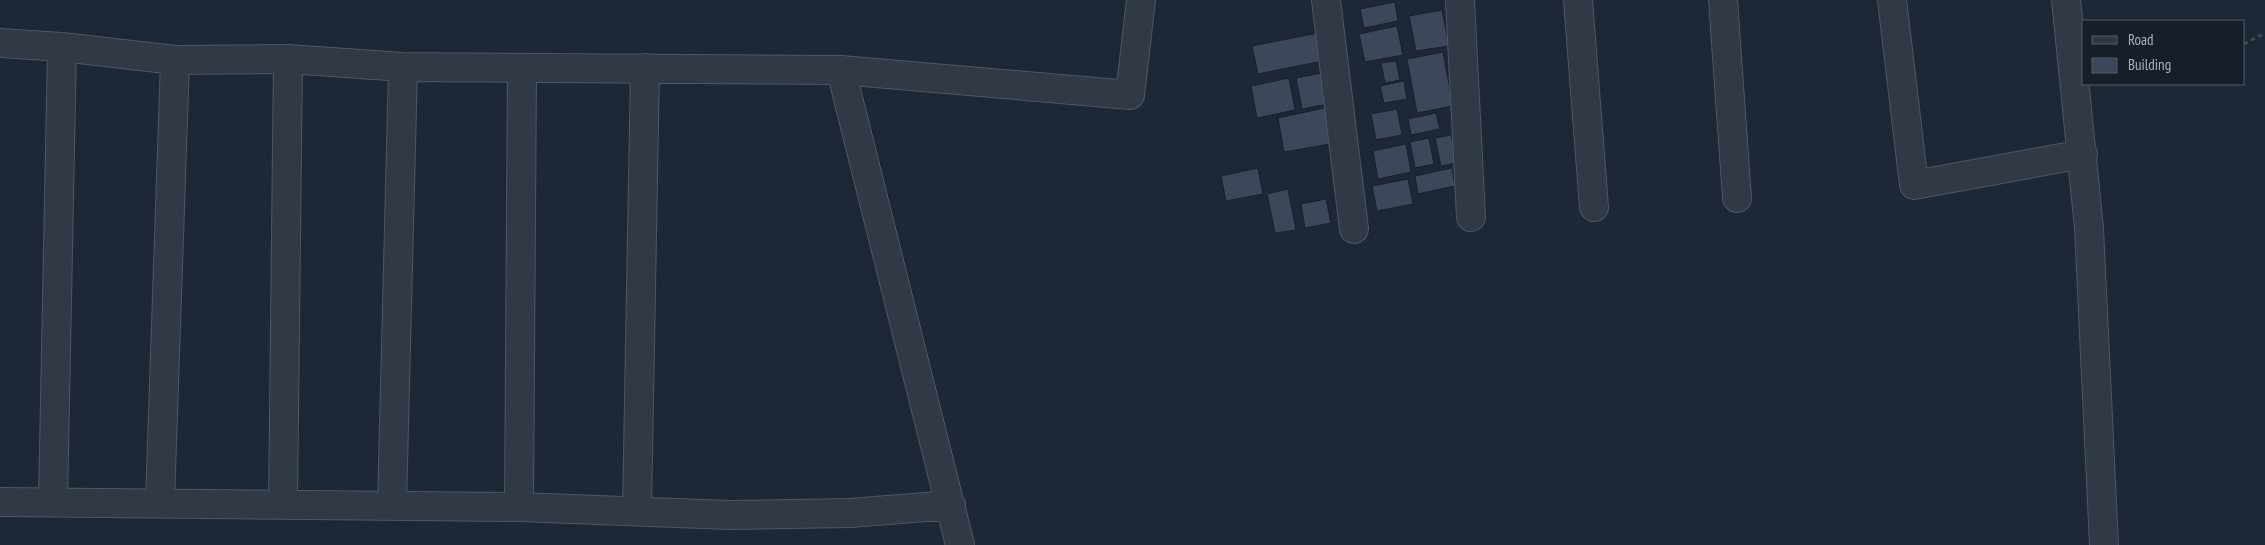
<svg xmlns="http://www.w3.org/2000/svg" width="2265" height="545" font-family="'PT Sans Narrow',sans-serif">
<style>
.building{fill:#3c4759;stroke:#19202d}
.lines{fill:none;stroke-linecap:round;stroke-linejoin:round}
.minor-casing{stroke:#4f5665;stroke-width:30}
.path{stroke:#3a4f52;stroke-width:3;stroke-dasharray:4 4;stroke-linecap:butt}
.minor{stroke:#313946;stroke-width:28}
</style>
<rect width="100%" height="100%" fill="#1e2736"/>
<path class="building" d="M1395,2L1398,21L1364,28L1360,9Z
M1442,10L1449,46L1416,51L1409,16Z
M1397,26L1403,55L1365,62L1359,34Z
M1323,32L1328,60L1258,74L1252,46Z
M1443,52L1453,106L1417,113L1407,59Z
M1396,61L1400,80L1385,83L1381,63Z
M1322,73L1328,104L1302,109L1296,78Z
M1289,78L1295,110L1257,118L1251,86Z
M1404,81L1407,99L1384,103L1380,86Z
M1329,107L1336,143L1284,152L1278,118Z
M1397,109L1402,135L1376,140L1371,114Z
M1436,113L1440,129L1411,135L1408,119Z
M1451,135L1457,163L1441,166L1435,138Z
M1429,138L1434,164L1415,168L1410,142Z
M1406,144L1411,172L1378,179L1373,151Z
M1258,168L1263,194L1226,201L1221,176Z
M1452,168L1455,186L1418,194L1415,176Z
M1408,179L1413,204L1377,211L1372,186Z
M1288,189L1296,230L1275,233L1267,194Z
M1326,199L1331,223L1305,228L1301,204Z"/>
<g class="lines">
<defs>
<path id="minor" d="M1326,0L1354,229
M1460,0L1471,217
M1578,0L1594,207
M1723,0L1737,198
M1892,0L1914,185L2083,154
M2066,0L2089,228L2104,545
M0,43L62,47L175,60L288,59L403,67L841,70
M0,502L519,507L729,515L850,513L951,505
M53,502L62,47
M160,502L175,60
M283,505L288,59
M392,505L403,67
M519,507L522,68
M637,511L645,68
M960,545L841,70L1130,95L1141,0"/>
</defs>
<use href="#minor" class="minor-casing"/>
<path class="path" d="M2244,44L2265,33"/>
<use href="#minor" class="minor"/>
</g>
<rect x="2082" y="20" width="162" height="65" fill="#171e2b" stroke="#525a68"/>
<rect x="2092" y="36" width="25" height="8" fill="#313946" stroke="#525a68"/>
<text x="2128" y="45" font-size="15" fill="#abb3c4">Road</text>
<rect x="2092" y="58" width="25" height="15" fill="#3c4759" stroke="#525a68"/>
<text x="2128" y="70" font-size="15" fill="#abb3c4">Building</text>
</svg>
